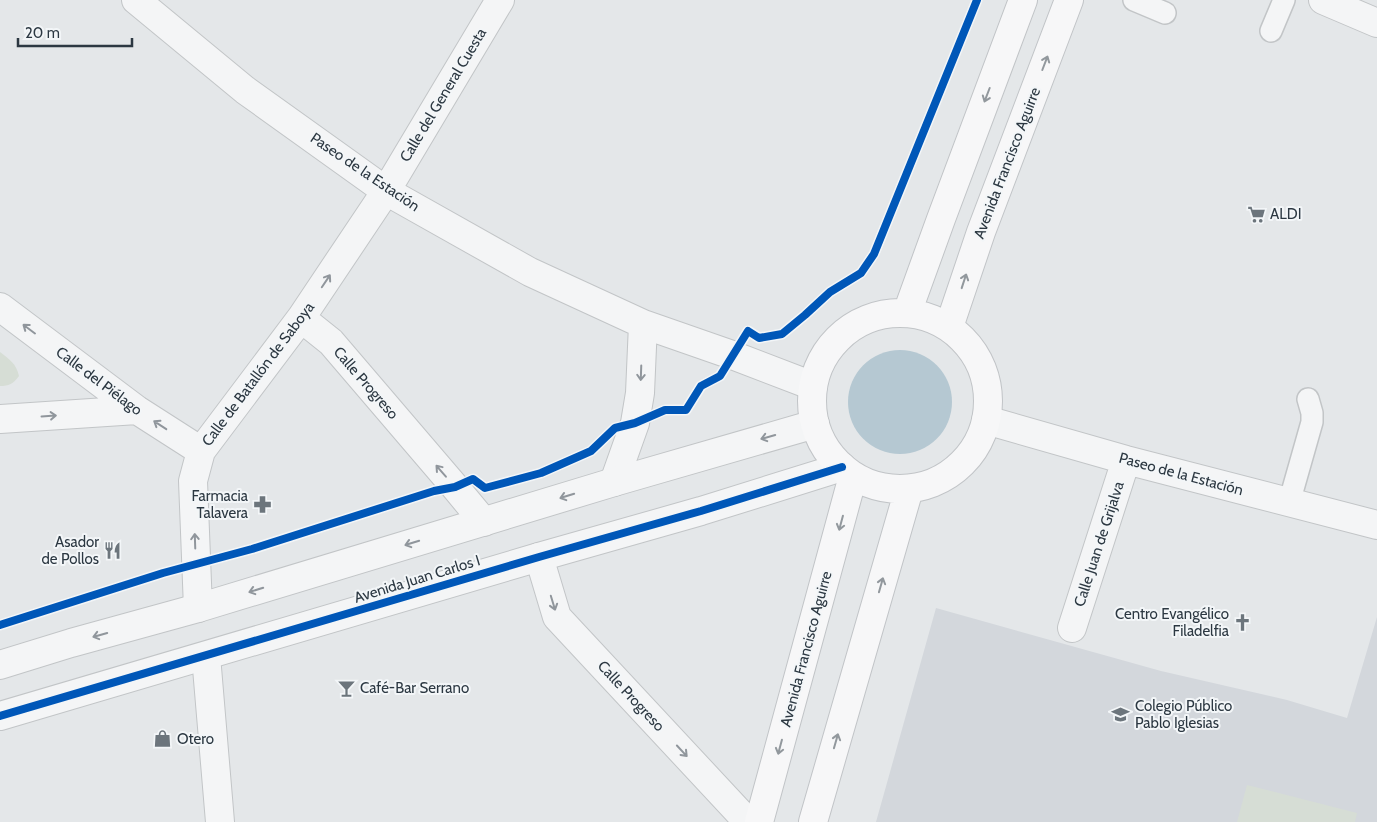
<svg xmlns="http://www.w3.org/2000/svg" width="1377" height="822" font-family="Cabin,sans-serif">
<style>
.built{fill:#d3d7dc}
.green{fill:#d6ddd5}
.water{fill:#b5c8d2}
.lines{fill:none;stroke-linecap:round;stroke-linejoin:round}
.service-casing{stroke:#c2c5c7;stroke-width:24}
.minor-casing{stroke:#c2c5c7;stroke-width:30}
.tertiary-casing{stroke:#c2c5c7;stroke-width:30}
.primary-casing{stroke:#c1c4c7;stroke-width:30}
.service{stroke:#f4f5f6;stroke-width:21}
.minor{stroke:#f4f5f6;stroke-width:28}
.tertiary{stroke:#f4f5f6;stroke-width:28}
.primary{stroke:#f7f7f8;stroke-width:28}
.cycleway-casing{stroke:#f3f6f8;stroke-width:11}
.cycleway{stroke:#0057b8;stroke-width:8}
.oneway{stroke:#92989d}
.oneway2{stroke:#90969c}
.labels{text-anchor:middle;stroke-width:4;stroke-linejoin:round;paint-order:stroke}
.street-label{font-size:15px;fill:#2c3842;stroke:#f3f6f8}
.poi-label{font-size:15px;fill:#2c3842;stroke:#f3f6f8;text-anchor:start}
</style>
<rect width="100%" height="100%" fill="#e4e7e9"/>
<path class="built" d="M936,608L1161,671L1287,700L1347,718L1377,617V822H876Z"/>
<path class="green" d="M0,352C10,360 16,363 19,376C13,384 9,386 0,386Z
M1247,785L1357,813L1355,822H1237Z"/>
<path class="water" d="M848 402a52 52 0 1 1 104 0a52 52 0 1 1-104 0Z"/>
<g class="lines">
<defs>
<path id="service" d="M1134,0L1165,13
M1271,31L1284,0
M1289,503L1312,422V413L1308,399"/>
<path id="minor" d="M136,0L245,90L386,191L530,272L643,324L732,355L813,386
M1323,0L1377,23
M0,307L137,410L201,451
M301,318L331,342L455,487L484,522
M0,419L137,410
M986,420L1126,460L1377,525
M614,482L635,423L640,393L643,324
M539,557L557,617L748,822
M198,608L193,481L201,451L301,318L386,191L500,0
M1072,628L1126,460
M206,656L220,822"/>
<path id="tertiary" d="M0,665L71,643L198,608L614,482L815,424
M0,716L539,557L701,511L842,467"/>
<path id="primary" d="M812 401a88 88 0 1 1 176 0a88 88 0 1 1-176 0Z
M907,313L941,219L1023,0
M949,327L981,232L1069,0
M759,822L853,476
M813,822L909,489"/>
</defs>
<use href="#service" class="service-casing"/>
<use href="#minor" class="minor-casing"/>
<use href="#tertiary" class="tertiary-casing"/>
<use href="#primary" class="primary-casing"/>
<use href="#service" class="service"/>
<use href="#minor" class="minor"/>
<use href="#tertiary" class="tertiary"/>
<use href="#primary" class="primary"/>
<defs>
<path id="cycleway" d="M0,625L163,573L252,549L434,491L455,487L473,479L485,488L541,473L591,451L615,428L635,423L665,410H686L701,386L720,376L748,331L759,338L782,334L805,315L830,292L861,273L874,254L977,0
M0,716L539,557L701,511L842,467"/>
</defs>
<use href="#cycleway" class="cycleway-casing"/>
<use href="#cycleway" class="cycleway"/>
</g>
<defs><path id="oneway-shaft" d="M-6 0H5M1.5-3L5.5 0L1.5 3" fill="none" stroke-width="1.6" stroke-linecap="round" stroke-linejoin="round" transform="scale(1.25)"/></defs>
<g class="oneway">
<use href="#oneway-shaft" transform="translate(1045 63) rotate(-69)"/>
<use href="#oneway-shaft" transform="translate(987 95) rotate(111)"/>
<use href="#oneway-shaft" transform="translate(964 281) rotate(-72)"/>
<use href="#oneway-shaft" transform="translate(841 523) rotate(105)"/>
<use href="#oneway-shaft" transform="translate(881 585) rotate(-74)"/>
<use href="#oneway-shaft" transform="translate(836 741) rotate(-74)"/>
<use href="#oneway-shaft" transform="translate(780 747) rotate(105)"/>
</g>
<g class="oneway2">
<use href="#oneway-shaft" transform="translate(326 281) rotate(-56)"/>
<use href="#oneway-shaft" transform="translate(29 329) rotate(-143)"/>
<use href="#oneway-shaft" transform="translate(641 373) rotate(92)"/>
<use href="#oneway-shaft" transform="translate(49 416) rotate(-4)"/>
<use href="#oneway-shaft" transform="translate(160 425) rotate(-147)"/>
<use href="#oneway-shaft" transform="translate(768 437) rotate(164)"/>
<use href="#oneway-shaft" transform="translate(441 471) rotate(-131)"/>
<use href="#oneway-shaft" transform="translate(567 496) rotate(163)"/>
<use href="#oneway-shaft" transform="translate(195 541) rotate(-92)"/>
<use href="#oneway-shaft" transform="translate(412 543) rotate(163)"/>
<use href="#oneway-shaft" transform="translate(256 590) rotate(163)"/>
<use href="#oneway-shaft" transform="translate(553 603) rotate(73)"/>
<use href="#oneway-shaft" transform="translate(100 635) rotate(164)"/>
<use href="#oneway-shaft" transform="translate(682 751) rotate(47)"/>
</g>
<defs>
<symbol id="supermarket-bare" viewBox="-9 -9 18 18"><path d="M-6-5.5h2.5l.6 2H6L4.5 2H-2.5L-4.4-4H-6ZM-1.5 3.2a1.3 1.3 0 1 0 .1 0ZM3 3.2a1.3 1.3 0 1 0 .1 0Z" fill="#6c757c" stroke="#f3f6f8" stroke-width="2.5" paint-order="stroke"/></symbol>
<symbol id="pharmacy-bare" viewBox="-9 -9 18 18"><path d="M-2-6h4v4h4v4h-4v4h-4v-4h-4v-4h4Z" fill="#6c757c" stroke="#f3f6f8" stroke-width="2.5" paint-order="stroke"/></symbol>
<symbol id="restaurant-bare" viewBox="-9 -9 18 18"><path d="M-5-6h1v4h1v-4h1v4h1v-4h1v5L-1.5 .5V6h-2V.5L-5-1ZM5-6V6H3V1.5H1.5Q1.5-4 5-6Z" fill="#6c757c" stroke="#f3f6f8" stroke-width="2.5" paint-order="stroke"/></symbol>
<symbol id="church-bare" viewBox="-9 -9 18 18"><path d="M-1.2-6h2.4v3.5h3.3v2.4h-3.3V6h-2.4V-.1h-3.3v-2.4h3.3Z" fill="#6c757c" stroke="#f3f6f8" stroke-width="2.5" paint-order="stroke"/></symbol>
<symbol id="bar-bare" viewBox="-9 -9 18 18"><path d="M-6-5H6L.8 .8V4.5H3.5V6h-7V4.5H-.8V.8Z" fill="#6c757c" stroke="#f3f6f8" stroke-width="2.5" paint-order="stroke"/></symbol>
<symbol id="school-bare" viewBox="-9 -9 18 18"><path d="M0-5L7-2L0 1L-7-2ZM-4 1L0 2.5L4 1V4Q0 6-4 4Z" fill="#6c757c" stroke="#f3f6f8" stroke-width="2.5" paint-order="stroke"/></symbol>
<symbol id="shop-bare" viewBox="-9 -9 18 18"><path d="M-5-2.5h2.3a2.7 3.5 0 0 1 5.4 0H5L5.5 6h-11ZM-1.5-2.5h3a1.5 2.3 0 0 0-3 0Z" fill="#6c757c" stroke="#f3f6f8" stroke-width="2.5" paint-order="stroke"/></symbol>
</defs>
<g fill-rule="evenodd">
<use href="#supermarket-bare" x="1244" y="202" width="25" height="25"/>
<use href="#pharmacy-bare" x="250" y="492" width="25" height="25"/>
<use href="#restaurant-bare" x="100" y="538" width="25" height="25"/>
<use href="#church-bare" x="1230" y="610" width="25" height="25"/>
<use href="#bar-bare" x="334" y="676" width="25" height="25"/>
<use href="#school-bare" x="1108" y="702" width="25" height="25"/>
<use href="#shop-bare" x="150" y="726" width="25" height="25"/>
</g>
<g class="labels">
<g class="street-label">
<text transform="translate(443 95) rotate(-59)" y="5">Calle del General Cuesta</text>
<text transform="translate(1007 163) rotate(-69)" y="5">Avenida Francisco Aguirre</text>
<text transform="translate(365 172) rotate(34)" y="5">Paseo de la Estación</text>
<text transform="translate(258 374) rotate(-53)" y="5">Calle de Batallón de Saboya</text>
<text transform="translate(99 381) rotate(37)" y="5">Calle del Piélago</text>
<text transform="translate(366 383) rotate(49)" y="5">Calle Progreso</text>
<text transform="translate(1181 474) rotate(15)" y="5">Paseo de la Estación</text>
<text transform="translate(1099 544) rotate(-72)" y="5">Calle Juan de Grijalva</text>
<text transform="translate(417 579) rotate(-17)" y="5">Avenida Juan Carlos I</text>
<text transform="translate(806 649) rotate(-75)" y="5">Avenida Francisco Aguirre</text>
<text transform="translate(631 696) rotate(47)" y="5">Calle Progreso</text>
</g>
<g class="poi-label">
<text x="1270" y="219">ALDI</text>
<text x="248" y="501" text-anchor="end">Farmacia<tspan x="248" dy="17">Talavera</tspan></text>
<text x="99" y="547" text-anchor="end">Asador<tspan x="99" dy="17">de Pollos</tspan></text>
<text x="1229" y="619" text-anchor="end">Centro Evangélico<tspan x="1229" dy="17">Filadelfia</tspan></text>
<text x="360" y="693">Café-Bar Serrano</text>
<text x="1135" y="711">Colegio Público<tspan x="1135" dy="17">Pablo Iglesias</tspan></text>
<text x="177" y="744">Otero</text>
</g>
</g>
<path d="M18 38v8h114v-8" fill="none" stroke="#2c3842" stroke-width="2.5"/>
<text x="25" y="38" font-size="15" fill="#2c3842" stroke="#f3f6f8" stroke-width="4" paint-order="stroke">20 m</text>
</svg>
